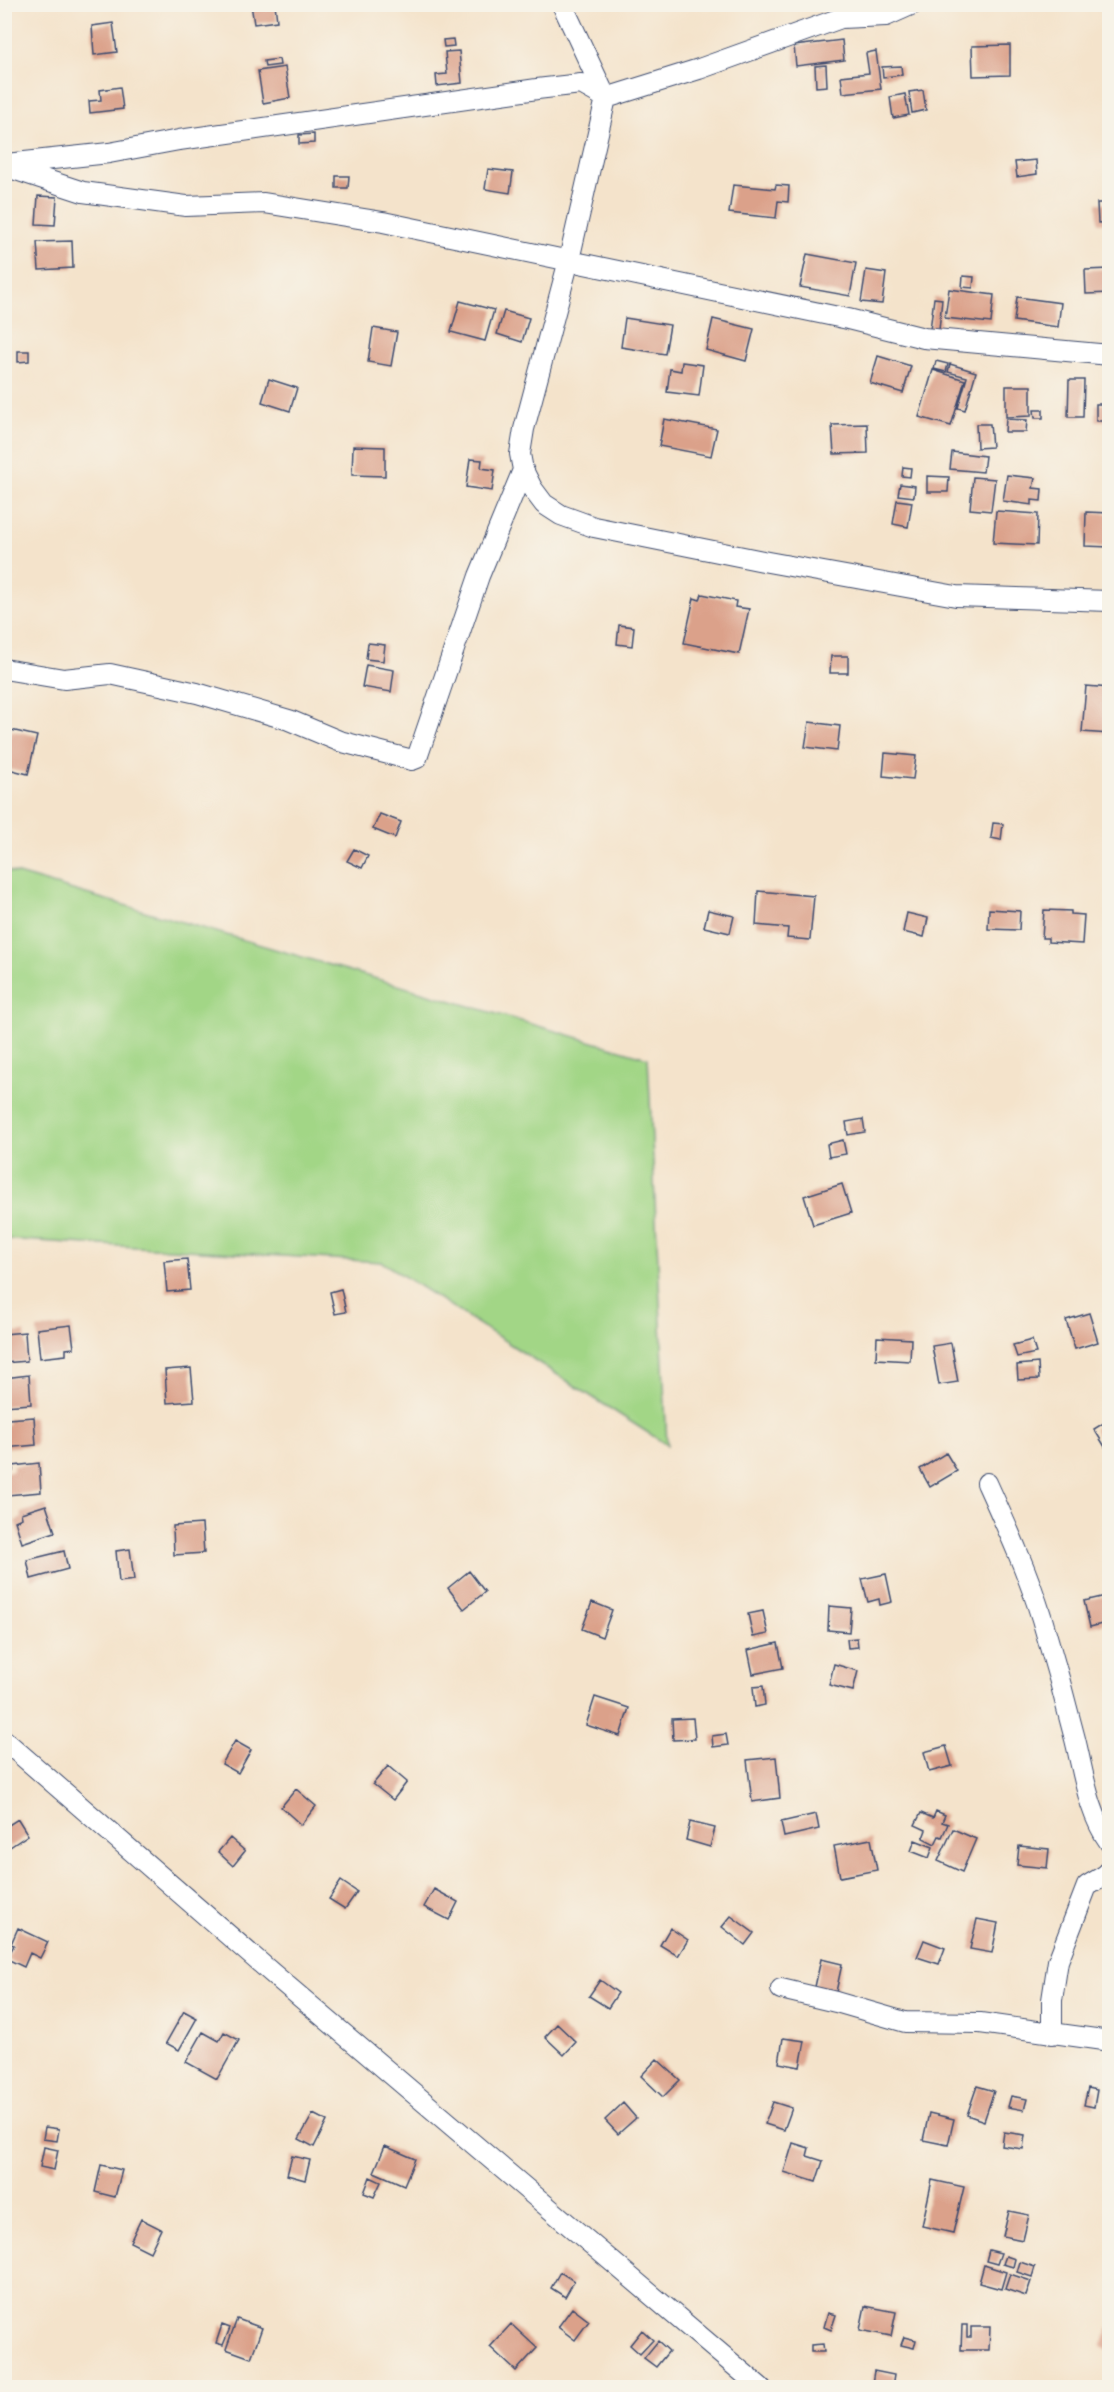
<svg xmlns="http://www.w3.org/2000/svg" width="1114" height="2392" font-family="Cardo,serif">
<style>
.green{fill:#a2d686;stroke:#5e8272;stroke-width:1.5}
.building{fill:#dba18a}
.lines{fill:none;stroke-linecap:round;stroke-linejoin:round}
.minor-casing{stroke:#3c4a6e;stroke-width:22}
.minor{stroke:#fff;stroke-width:20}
</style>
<rect width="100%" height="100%" fill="#f7f3e8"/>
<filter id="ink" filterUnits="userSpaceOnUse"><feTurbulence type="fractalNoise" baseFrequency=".0167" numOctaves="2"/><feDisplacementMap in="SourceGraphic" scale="12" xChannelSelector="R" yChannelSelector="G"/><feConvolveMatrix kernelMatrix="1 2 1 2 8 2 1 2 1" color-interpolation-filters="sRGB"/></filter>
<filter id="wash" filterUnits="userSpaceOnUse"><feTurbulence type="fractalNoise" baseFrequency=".008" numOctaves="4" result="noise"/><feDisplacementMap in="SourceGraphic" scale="24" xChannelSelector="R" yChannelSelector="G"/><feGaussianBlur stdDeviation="1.35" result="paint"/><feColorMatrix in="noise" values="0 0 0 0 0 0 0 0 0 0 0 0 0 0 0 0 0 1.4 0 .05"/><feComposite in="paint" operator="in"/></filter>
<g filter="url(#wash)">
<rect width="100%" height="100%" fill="#f4e3cb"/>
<path class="green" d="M4,870L648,1058L667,1445L382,1262L5,1239Z"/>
<g id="blocks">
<path class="building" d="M251,4H275L277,21L254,24Z
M113,23L117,52L94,55L92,26Z
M453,39L454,46L444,47L443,40Z
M842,40L844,60L796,66L794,46Z
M1010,45V75L973,76L972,46Z
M459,51L462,83L437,86L436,75L447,74L445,52Z
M876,51L881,89L843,93L841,76L869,73L866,53Z
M279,59L280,65L265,67L264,61Z
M826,65L827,86L816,87L815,66Z
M901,66L902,75L883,77L882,67Z
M285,67L290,98L263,103L258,71Z
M120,87L123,109L90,113L89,101L101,100L100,90Z
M923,90L926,110L912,113L909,92Z
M905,94L909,115L893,118L890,97Z
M314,134V143L299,144V135Z
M1036,160L1037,174L1017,177L1015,162Z
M488,169L513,172L510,193L485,189Z
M336,176H349L348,188H336Z
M733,185L775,189L776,185L789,186L788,202L778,201L776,218L729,213Z
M38,196L57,197L55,225L36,224Z
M1097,203H1110V222L1098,223Z
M72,241L73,268L39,270L37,242Z
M807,254L856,263L850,296L800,287Z
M1110,269V293L1086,294L1085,270Z
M866,270L886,273L882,304L861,302Z
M963,276L974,277L973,288L962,287Z
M949,289L994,295L991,323L945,318Z
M1017,297L1061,303L1058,327L1014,321Z
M934,298L942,299L939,330H930Z
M460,301L494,310L485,341L451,332Z
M504,311L529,318L522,342L497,334Z
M625,318L670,325L665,354L621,347Z
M713,319L754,329L746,361L706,350Z
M373,328L397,332L391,366L368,362Z
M18,351H29V361L18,362Z
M878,356L911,366L903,393L870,383Z
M936,361L948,364L946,372L934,369Z
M682,362L703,365L699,396L667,392L670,369L681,371Z
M950,364L976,372L965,410L958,408L967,377L948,372Z
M933,370L965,380L951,426L919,417Z
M269,379L297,388L290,411L262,402Z
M1069,380H1084L1083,417H1068Z
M1106,384H1110V421H1096V404H1105Z
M1006,386H1031V416L1006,417Z
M1034,410H1043V418H1035Z
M664,419L717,429L711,456L659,446Z
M1006,419L1027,420L1026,432H1005Z
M867,424L868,453L834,454L832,425Z
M976,424H990L992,447L977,448Z
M353,446L385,447V476L352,475Z
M952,452L985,456L983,472L950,469Z
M470,459L482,460L481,468L495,470L492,491L466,487Z
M903,467L911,468L910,477L902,476Z
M1007,475L1035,478L1033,488L1042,489L1041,501L1032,500V505L1003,501Z
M927,476L949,477L948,492H927Z
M973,477L995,479L991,511L970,509Z
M900,484L915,486L914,497L898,495Z
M897,500L912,502L908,527L893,524Z
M996,511L1038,514L1037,545L993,543Z
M1086,512L1110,513V547L1085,546Z
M702,594L736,601L735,607L749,609L739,654L684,643L694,598L700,600Z
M619,625L634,627L632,646L617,644Z
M368,643L385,645L383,661L366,659Z
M831,656H848V673H830Z
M366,665L394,670L391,692L362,687Z
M1086,686L1110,688V734L1082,732Z
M809,722L840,726L837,751L805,747Z
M11,730L37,736L28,774L4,768V755Z
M885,753L916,756L913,779L883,776Z
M380,814L401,822L395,838L373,829Z
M993,823L1003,824L1001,840L991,838Z
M354,849L368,856L362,868L347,861Z
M758,891L814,896L810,940L787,938L788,928L756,925Z
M989,909L1020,911L1019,930L988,929Z
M708,910L734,916L730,933L704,927Z
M1044,910L1071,911V914L1084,915L1082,944L1048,942V938H1042Z
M907,913L928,918L924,937L903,932Z
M1106,982H1110V1006H1104Z
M863,1119L865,1132L848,1135L846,1122Z
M843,1140L846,1154L829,1157L827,1144Z
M842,1184L851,1213L813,1225L804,1196Z
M187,1259L190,1290L167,1292L164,1261Z
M341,1289L346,1312L335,1314L330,1292Z
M1089,1313L1098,1342L1075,1349L1066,1320Z
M71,1325L74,1348L66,1349V1355L40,1358L37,1329Z
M25,1332L27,1361L4,1363V1334Z
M877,1337L911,1339L910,1361L876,1359Z
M1032,1340L1036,1353L1017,1357L1013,1345Z
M951,1343L958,1382L939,1385L932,1346Z
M1038,1363L1039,1379L1018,1380L1017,1365Z
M191,1368L194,1401L167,1403L165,1370Z
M29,1375L31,1404L4,1406V1378Z
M34,1417L36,1445L4,1448V1425L8,1424V1419Z
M1110,1419V1449L1107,1450L1094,1429Z
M946,1453L957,1471L930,1487L920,1469Z
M39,1463L41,1492L7,1495L5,1472L13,1471V1466Z
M46,1505L55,1532L22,1543L15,1521L22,1518L21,1513Z
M202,1524L204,1553L174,1555L173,1526Z
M130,1549L134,1580L119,1582L116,1551Z
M64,1551L68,1569L31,1579L27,1560Z
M469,1571L485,1592L464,1609L448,1588Z
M886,1574L892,1602L880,1605L879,1599L868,1602L862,1579Z
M1110,1595V1622L1090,1627L1084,1601Z
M592,1602L612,1610L602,1637L582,1629Z
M829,1606L851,1608L849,1632L828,1630Z
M763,1611L768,1634L753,1637L748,1614Z
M857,1638L858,1647L848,1648L847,1639Z
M778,1643L783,1668L753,1674L748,1650Z
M834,1664L858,1671L853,1691L829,1685Z
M763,1686L765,1705L755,1707L753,1687Z
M595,1697L629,1708L620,1736L586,1725Z
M693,1718L695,1739L673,1740L672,1719Z
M726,1734L728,1745L713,1747L712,1736Z
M235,1741L251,1750L238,1773L222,1764Z
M946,1746L952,1766L929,1772L924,1752Z
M776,1757L780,1798L752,1802L747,1760Z
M388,1766L407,1782L393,1800L373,1784Z
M296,1789L316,1806L301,1825L281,1807Z
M936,1811L945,1815L942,1822L948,1824L942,1837L939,1836L935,1844L923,1838L926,1830L915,1825L921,1813L933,1818Z
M816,1814L819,1829L784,1837L781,1822Z
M18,1819L28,1835L10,1847L4,1838V1828Z
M690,1822L715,1828L710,1847L686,1840Z
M953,1829L976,1839L962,1872L938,1861Z
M230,1838L245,1851L233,1866L218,1852Z
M871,1839L877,1870L840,1877L834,1846Z
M915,1840L933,1847L929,1858L911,1851Z
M1019,1846L1049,1849L1047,1868L1017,1865Z
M341,1881L357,1892L345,1909L329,1899Z
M434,1889L458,1902L449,1920L424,1907Z
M731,1916L754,1933L745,1945L722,1927Z
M977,1919L998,1923L992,1953L970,1949Z
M18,1928L48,1942L40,1958L30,1953L24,1967L7,1959L14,1945L11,1944Z
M670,1928L688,1940L678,1956L660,1945Z
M924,1940L945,1948L939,1964L917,1957Z
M821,1959L842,1964L836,1992L815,1987Z
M600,1980L618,1993L608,2008L589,1996Z
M184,2011L197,2018L179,2050L166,2043Z
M557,2024L576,2042L564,2055L545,2037Z
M203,2032L219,2041L224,2032L239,2040L217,2079L186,2062Z
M783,2038L805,2041L800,2067L779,2063Z
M657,2059L680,2080L663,2097L641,2076Z
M977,2086L994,2091L984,2121L967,2115Z
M1088,2088L1097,2090L1094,2107L1084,2105Z
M1011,2096L1027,2099L1024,2110L1008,2107Z
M773,2102L792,2108L784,2130L765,2124Z
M623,2103L636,2118L618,2134L605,2120Z
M929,2113L954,2119L948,2145L923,2140Z
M313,2114L327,2121L314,2147L299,2139Z
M45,2127L59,2129L57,2141L43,2139Z
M1004,2132L1025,2135L1023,2149L1002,2146Z
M793,2143L809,2148L807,2156L823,2161L816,2182L784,2172Z
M385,2146L415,2159L404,2185L374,2172Z
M44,2147L58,2150L54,2170L40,2167Z
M292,2156L310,2160L305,2180L287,2175Z
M101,2165L122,2170L115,2197L95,2192Z
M370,2177L381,2182L374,2197L364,2193Z
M932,2180L964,2187L953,2233L922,2226Z
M1009,2211L1029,2215L1023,2240L1003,2236Z
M141,2219L161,2229L150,2252L130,2242Z
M989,2250L1001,2253L997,2264L986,2261Z
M1006,2256L1015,2259L1013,2267L1003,2264Z
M1020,2262L1035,2267L1032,2277L1017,2272Z
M984,2265L1006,2272L1001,2289L979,2283Z
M560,2272L574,2281L565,2297L551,2288Z
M1010,2274L1031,2281L1026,2296L1005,2289Z
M865,2306L896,2312L891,2336L860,2330Z
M572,2308L589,2321L575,2340L558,2327Z
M828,2313L836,2315L831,2330L824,2327Z
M237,2319L262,2328L251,2358L226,2349Z
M511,2324L537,2348L516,2371L490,2347Z
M222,2325L230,2328L223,2345L216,2343Z
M962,2325H967V2337H971V2327H990L989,2350H961Z
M1109,2328H1110V2351L1101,2347Z
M642,2330L653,2340L640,2354L630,2345Z
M904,2337L916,2340L914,2348L901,2345Z
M658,2341L669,2351L656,2367L644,2358Z
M823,2344L824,2352H811V2345Z
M874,2371L894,2375L892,2388L872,2384Z"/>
</g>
</g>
<g filter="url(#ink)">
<use href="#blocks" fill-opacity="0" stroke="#3c4a6e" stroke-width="1.5"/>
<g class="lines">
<defs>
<path id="minor" d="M562,4L606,98
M913,4L886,16L841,18L699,69L606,98L569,260L524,429L520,454L523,470L532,488L544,504L561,515L594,527L768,562L956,596L1110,601
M6,164L109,153L179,140L537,89L581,84L606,98
M4,166L83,192L186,206L264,203L383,222L848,319L924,338L1110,355
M4,669L64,679L110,674L197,693L289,720L339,741L412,760L417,758L479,576L523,470
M987,1483C1007,1527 1028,1573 1042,1619C1054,1659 1065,1699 1075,1739C1084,1775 1088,1812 1110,1843
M4,1740L272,1973L761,2388
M781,1989L836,2002L905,2022L980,2023L1110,2041
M1052,2034V2000L1058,1961L1087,1886L1107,1874L1110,1869"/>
</defs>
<use href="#minor" class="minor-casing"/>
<use href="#minor" class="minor"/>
</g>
</g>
<rect width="1114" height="2392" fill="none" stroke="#f7f3e8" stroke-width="24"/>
</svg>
